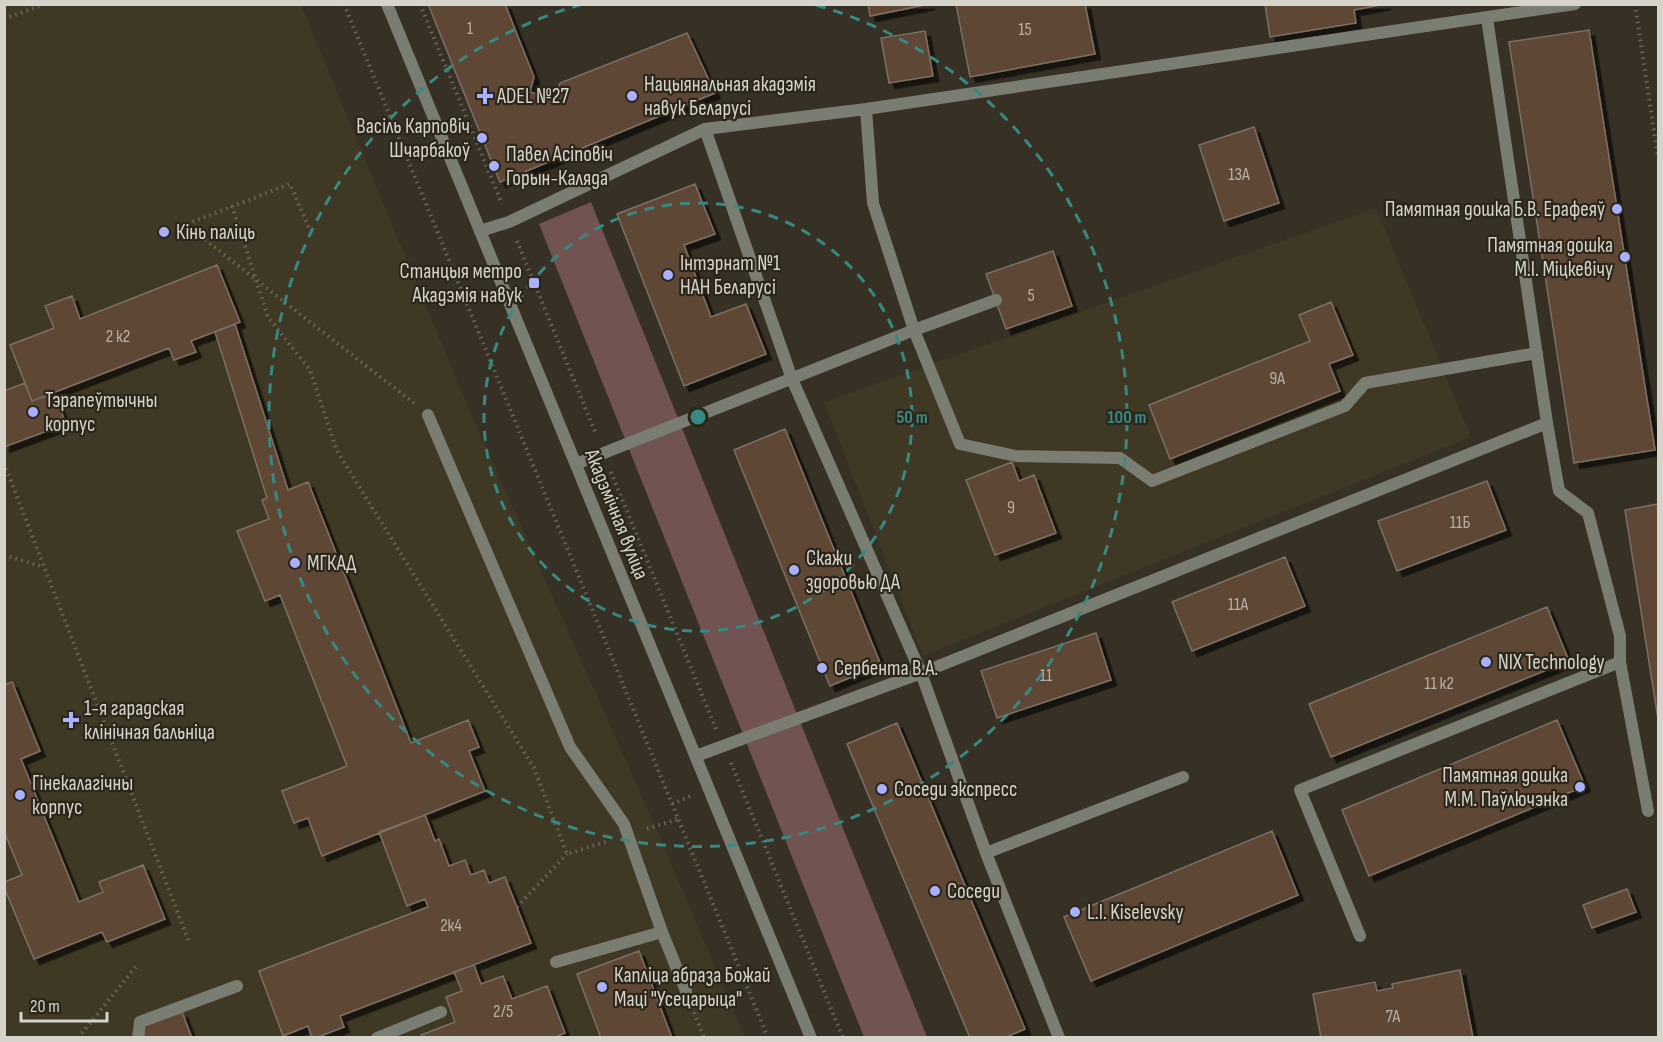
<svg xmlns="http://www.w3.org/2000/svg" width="1663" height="1042" font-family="'Sofia Sans Condensed',sans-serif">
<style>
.built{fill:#3f3824}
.forest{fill:#715352}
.building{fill:#5e4636;stroke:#7d6f65;stroke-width:1.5;filter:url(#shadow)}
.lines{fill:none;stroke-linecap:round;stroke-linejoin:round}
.path{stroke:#6b675c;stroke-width:4;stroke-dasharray:1.5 4.5;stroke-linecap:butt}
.service{stroke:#7a7e72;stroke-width:12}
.tertiary{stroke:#7a7e72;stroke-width:12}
.ring{fill:none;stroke:#378981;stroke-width:3;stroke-dasharray:10 8}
.poi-dot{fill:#a9b0fc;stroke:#2c271a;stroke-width:2}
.labels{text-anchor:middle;stroke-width:4.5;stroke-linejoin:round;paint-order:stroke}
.number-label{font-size:18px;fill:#b8b0a6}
.poi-label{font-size:21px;fill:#d6d3cb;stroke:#2c271a;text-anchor:start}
.street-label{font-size:21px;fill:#d6d3cb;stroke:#2c271a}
.centre{fill:#378981;stroke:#2c271a;stroke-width:3}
.ring-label{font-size:18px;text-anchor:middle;font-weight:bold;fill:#378981;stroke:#2c271a;stroke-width:4.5;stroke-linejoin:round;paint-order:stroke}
</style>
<defs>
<filter id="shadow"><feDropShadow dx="5.5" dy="5.5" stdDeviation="0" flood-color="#0009"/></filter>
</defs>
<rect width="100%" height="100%" fill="#363124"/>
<path class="built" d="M5,5H301L465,400L655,826L745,1037L5,1038Z
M1376,208L1471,437L923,656L824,402Z"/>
<path class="forest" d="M591,202L927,1037H864L539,224Z"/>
<path class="building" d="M428,4H505L534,77L530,92L555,99L560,83L687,33L715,93L500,182Z
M868,4H930L870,16Z
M956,4H1085L1095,54L970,77Z
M1265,4H1386L1354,10L1356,23L1270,37Z
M1589,30L1655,450L1574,463L1509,42Z
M925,31L933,76L889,83L881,38Z
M1254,127L1279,203L1224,221L1199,145Z
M695,184L715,234L684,245L711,317L746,304L766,354L684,386L617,214Z
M1053,251L1072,306L1006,329L986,274Z
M217,265L240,322L191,341L196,352L174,360L169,348L32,401L10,345L54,328L45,306L72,296L80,319Z
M1331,302L1353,355L1329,364L1340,391L1170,459L1149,405L1310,341L1299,315Z
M235,324L288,490L308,482L411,743L468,720L479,747L469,751L485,791L322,856L308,818L294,823L282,791L347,766L280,595L265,601L237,531L269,519L262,500L267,498L215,332Z
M25,383L32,401L54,393L66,424L4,447V391Z
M785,429L881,665L830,686L734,450Z
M1012,462L1019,481L1034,475L1056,533L995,555L966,480Z
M1487,481L1506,530L1397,571L1378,521Z
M1658,504V719L1625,510Z
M1285,557L1305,606L1192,651L1172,602Z
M1547,607L1569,661L1331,757L1309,704Z
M1096,633L1111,680L997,718L981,671Z
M12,682L40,751L21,759L79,902L103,892L99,882L143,865L165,919L107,942L102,932L34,959L4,887V882L22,875L4,831V685Z
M1557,720L1585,786L1369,876L1342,810Z
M897,723L1025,1029L1004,1038H970L847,744Z
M425,815L435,841L439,839L449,866L465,860L471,875L484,870L489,883L505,877L531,943L340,1016L344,1027L315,1038H312L308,1026L283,1036L259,971L428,907L425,899L407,906L379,832Z
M1272,831L1298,895L1091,981L1064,917Z
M1627,889L1636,912L1592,928L1583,905Z
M639,951L672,1038H601L577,974Z
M474,965L481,984L503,976L512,999L547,986L565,1033L553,1038H422L421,1035L455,1022L446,997L462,991L454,972Z
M1460,970L1473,1038H1321L1313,994L1375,982L1377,991L1393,988L1392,984Z
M182,1012L192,1038H145L141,1027Z"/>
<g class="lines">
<path class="path" d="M344,4L768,1038
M420,4L502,204
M1635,4L1658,158
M4,19L45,4
M232,206L268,317L310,370L337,451L534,768L567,854L608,841
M187,224L290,184L312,235
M186,225L415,404
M517,241L596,434
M4,463L189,942
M611,472L716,729
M4,555L44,567
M731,763L843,1038
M672,804L691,796
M647,829L678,819
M517,907L567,854
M692,1007L704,1038
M78,1038L138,964"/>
<path class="service" d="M866,109L873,203L914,330L960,444L1016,456L1120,458L1152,481L1345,406L1365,383L1537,353
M705,129L792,379L921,673L986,853L1059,1038
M480,231L509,222L705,129L866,109L1575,4
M428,415L570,747L624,824L662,932L556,962
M1547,423L1559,491L1588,513L1620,636V662
M576,464L914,330L996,300
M696,756L921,673L1547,423L1487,18
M986,853L1183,777
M662,932L686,991
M1360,936L1300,790L1620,662L1648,811
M138,1038L140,1022L237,986
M377,1038L441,1012"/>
<path class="tertiary" d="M387,4L811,1038"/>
</g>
<g class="ring">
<circle cx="698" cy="417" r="214"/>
<path d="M816 5A429 429 0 1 1 580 5"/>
</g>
<g class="poi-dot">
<path d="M482 87h6v6h6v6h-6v6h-6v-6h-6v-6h6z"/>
<circle cx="632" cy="96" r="6"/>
<circle cx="482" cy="138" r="6"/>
<circle cx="494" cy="166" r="6"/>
<circle cx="1617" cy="209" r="6"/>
<circle cx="164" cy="232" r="6"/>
<circle cx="1625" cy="257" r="6"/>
<circle cx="668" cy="275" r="6"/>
<rect x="528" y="277" width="12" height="12" rx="3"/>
<circle cx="33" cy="412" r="6"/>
<circle cx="295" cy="563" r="6"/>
<circle cx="794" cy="570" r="6"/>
<circle cx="1486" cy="662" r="6"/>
<circle cx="822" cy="668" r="6"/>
<path d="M68 711h6v6h6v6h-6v6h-6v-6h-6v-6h6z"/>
<circle cx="1580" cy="787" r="6"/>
<circle cx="882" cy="789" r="6"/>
<circle cx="20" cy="795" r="6"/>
<circle cx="935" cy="891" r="6"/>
<circle cx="1075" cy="912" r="6"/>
<circle cx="602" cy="987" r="6"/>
</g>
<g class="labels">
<g class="number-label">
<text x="470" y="34">1</text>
<text x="1025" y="35">15</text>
<text x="1239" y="180">13А</text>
<text x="1031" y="301">5</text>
<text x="118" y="342">2 к2</text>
<text x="1277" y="384">9А</text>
<text x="1011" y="513">9</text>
<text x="1460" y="528">11Б</text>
<text x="1238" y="610">11А</text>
<text x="1046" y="681">11</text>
<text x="1439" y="689">11 к2</text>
<text x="451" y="931">2к4</text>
<text x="503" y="1017">2/5</text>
<text x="1393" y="1022">7А</text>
</g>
<g class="poi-label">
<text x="644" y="91">Нацыянальная акадэмія<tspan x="644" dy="24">навук Беларусі</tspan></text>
<text x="497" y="103">ADEL №27</text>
<text x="470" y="133" text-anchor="end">Васіль Карповіч<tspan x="470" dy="24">Шчарбакоў</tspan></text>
<text x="506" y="161">Павел Асіповіч<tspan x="506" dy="24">Горын-Каляда</tspan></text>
<text x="1605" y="216" text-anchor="end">Памятная дошка Б.В. Ерафеяў</text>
<text x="176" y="239">Кінь паліць</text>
<text x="1613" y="252" text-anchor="end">Памятная дошка<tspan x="1613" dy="24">М.І. Міцкевічу</tspan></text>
<text x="680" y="270">Інтэрнат №1<tspan x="680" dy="24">НАН Беларусі</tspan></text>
<text x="522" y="278" text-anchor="end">Станцыя метро<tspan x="522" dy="24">Акадэмія навук</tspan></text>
<text x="45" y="407">Тэрапеўтычны<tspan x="45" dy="24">корпус</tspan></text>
<text x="806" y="565">Скажи<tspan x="806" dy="24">здоровью ДА</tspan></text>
<text x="307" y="570">МГКАД</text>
<text x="1498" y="669">NIX Technology</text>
<text x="834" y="675">Сербента В.А.</text>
<text x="84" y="715">1-я гарадская<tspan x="84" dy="24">клінічная бальніца</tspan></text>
<text x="1568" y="782" text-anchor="end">Памятная дошка<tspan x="1568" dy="24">М.М. Паўлючэнка</tspan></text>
<text x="32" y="790">Гінекалагічны<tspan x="32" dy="24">корпус</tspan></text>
<text x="894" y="796">Соседи экспресс</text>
<text x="947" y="898">Соседи</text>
<text x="1087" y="919">L.I. Kiselevsky</text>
<text x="614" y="982">Капліца абраза Божай<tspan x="614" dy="24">Маці "Усецарыца"</tspan></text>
</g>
<g class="street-label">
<text transform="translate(617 514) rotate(68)" y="7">Акадэмічная вуліца</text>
</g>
</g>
<circle cx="698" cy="417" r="9" class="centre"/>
<g class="ring-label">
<text x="912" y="423">50 m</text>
<text x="1127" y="423">100 m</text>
</g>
<rect width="1663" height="1042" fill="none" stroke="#d6d3cb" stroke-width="12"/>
<path d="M21 1012v9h86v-9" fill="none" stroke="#d6d3cb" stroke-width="3"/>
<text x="30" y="1012" font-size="18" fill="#d6d3cb" stroke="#2c271a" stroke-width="4.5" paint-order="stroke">20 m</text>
</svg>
